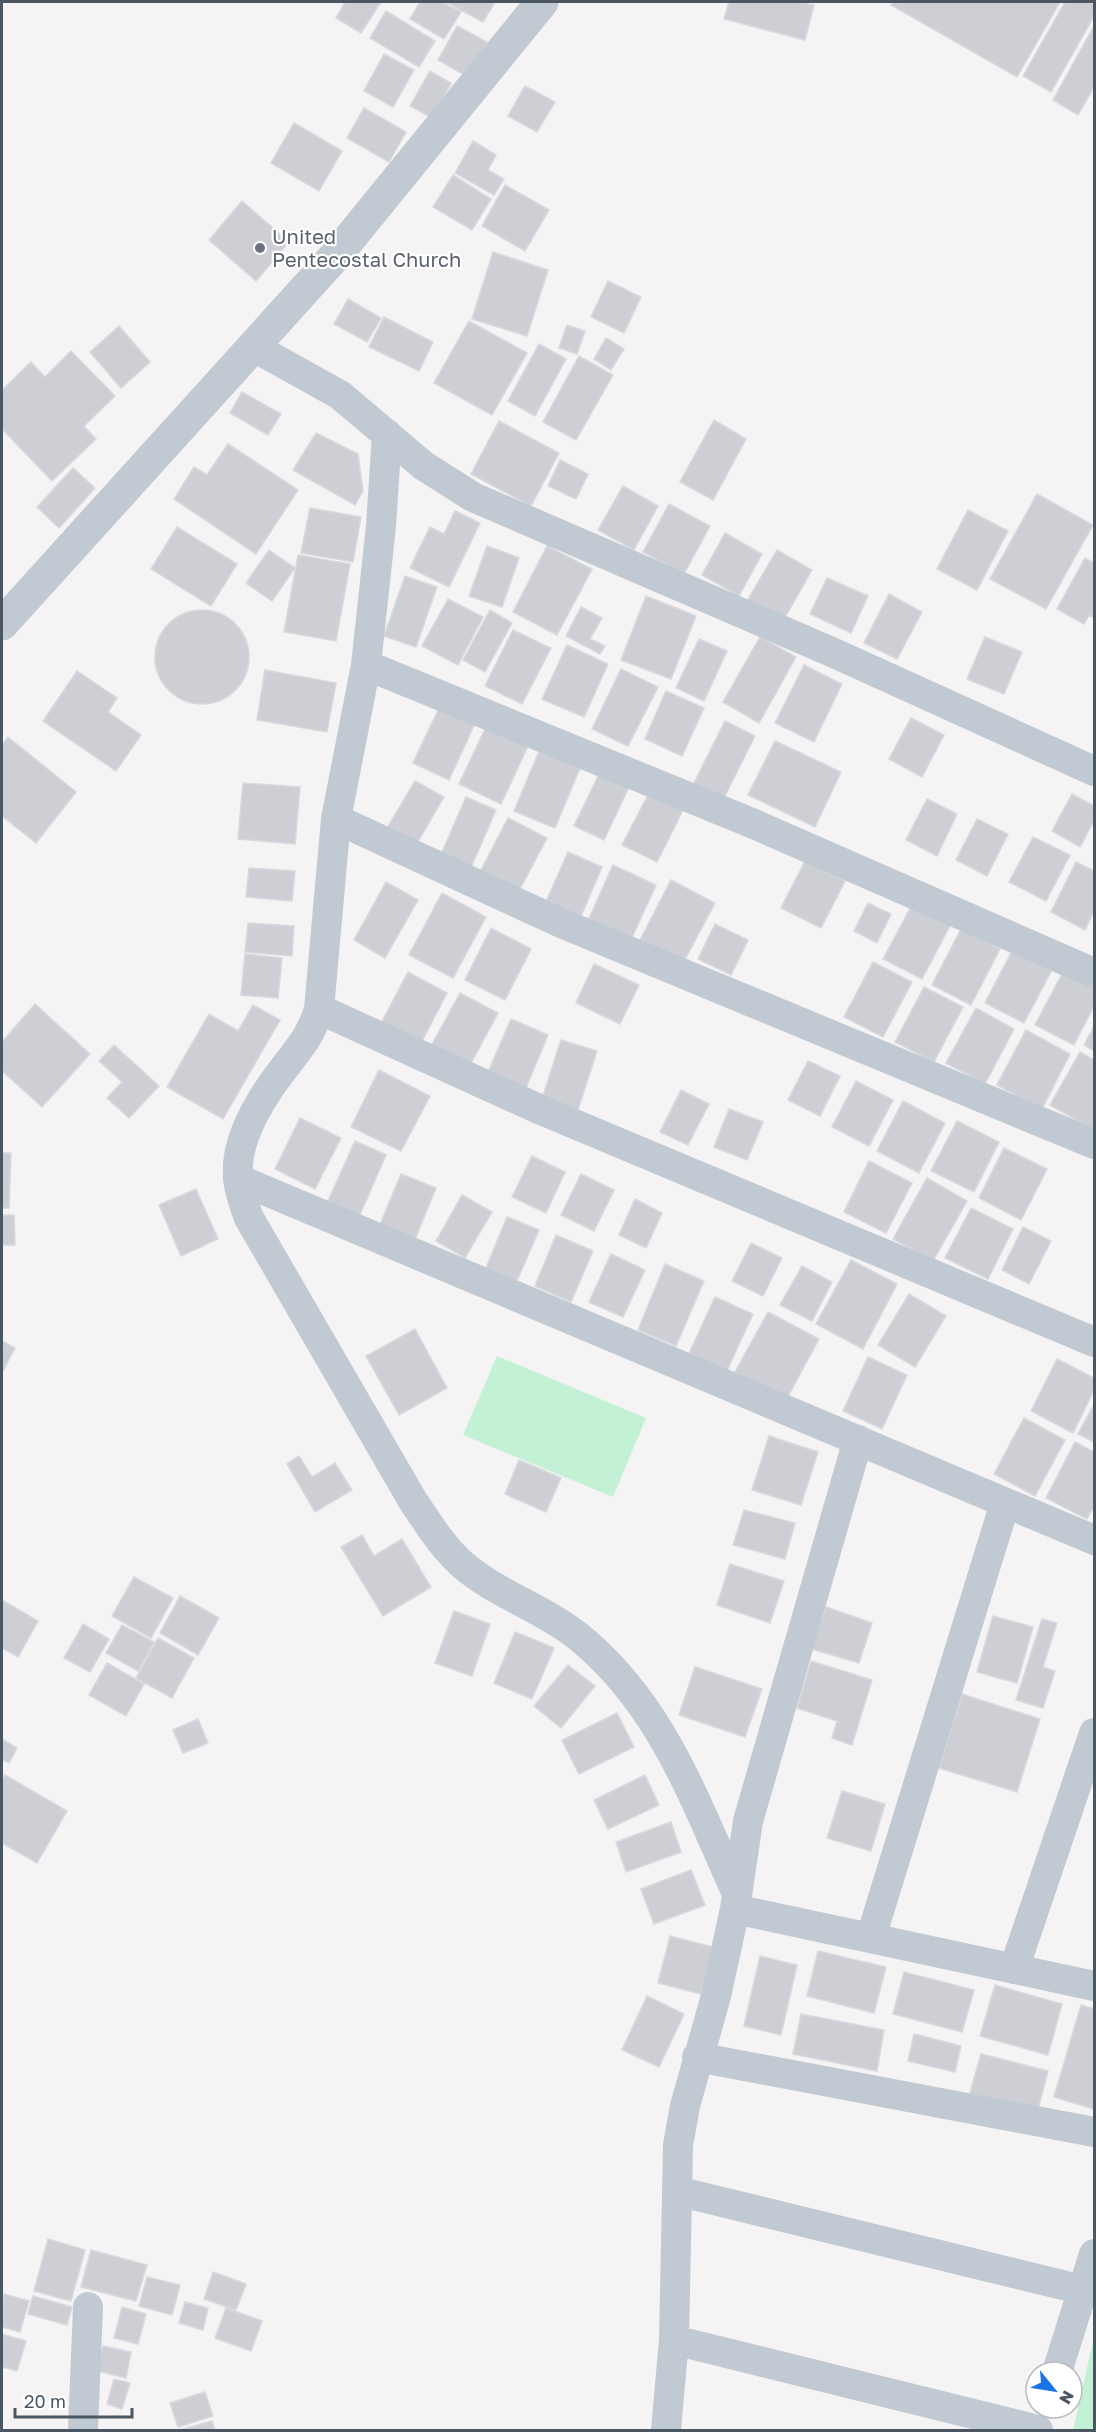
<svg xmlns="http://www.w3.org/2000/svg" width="1096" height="2432" font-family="'Golos Text',sans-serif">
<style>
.green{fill:#c3f1d5}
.building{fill:#cdcfd5;stroke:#d7d9de;stroke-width:1.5}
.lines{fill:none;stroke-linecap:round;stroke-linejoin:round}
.minor{stroke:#c1cad2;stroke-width:30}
.tertiary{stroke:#c1cad2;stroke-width:33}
.worship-dot{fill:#6b7280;stroke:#fff;stroke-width:2}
.labels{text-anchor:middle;stroke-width:4.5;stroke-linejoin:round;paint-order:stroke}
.worship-label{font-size:20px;fill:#5b616d;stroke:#fff;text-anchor:start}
</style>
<rect width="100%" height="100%" fill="#f5f3f3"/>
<path class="green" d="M497,1356L646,1418L613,1497L463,1435Z
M1094,2337V2430H1073Z"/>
<path class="building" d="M345,2H381L361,33L336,18Z
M420,2H442L461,12L444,39L410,19Z
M446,2H495L483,22Z
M729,2H799L814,5L805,40L724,19Z
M893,2H1060L1017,77L891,5Z
M1065,2H1088L1094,5V16L1051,92L1023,76Z
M386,11L435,41L419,67L370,38Z
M457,26L487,42L468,77L438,60Z
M1094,26V87L1078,115L1053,100Z
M384,54L414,70L393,107L364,91Z
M430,71L451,83L432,118L410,106Z
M525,86L555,102L537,132L508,116Z
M364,108L406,132L389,162L347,138Z
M294,123L342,151L319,191L271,163Z
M473,141L496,155L488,170L504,179L494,195L455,173Z
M453,175L491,199L472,230L433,207Z
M505,185L549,210L525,251L482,226Z
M242,201L289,242L256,281L209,240Z
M493,252L548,270L527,336L472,319Z
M608,281L641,297L624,333L591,317Z
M348,299L381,318L367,342L334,324Z
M384,317L433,342L419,371L369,347Z
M469,321L527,353L492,415L434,383Z
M567,325L585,331L577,354L559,348Z
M119,326L150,362L121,388L90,352Z
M606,338L624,349L611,370L594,359Z
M539,344L566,359L535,416L508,401Z
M71,351L115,396L84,426L96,439L52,481L2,429V390L31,362L45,377Z
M579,356L613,375L576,440L543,422Z
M242,392L281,414L268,435L230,413Z
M714,420L746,439L713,500L680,482Z
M499,421L559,453L531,506L471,474Z
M316,433L358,454L363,491L355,505L293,470Z
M228,444L298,490L256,554L174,499L194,467L207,475Z
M560,460L588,474L576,499L548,486Z
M73,468L95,488L59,528L37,507Z
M623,486L658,506L634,550L598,530Z
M1037,494L1093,525L1046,609L990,579Z
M669,504L710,526L684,574L643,552Z
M310,508L361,517L353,562L301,553Z
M968,510L1008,531L977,590L937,569Z
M455,511L480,523L449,587L410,568L430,527L444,534Z
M177,527L237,564L211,606L151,569Z
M725,533L762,554L739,596L702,575Z
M487,546L519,558L502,607L469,596Z
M547,546L592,569L557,635L513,612Z
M269,550L295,568L272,601L246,583Z
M777,550L812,570L783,621L747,601Z
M298,555L350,564L336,641L284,632Z
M1085,558L1094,563V618L1089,615L1084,624L1057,609Z
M405,576L437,587L416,647L384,636Z
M827,578L868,596L851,633L810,614Z
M889,594L922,612L897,659L864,643Z
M646,596L696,616L671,679L621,660Z
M448,599L483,617L458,665L422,646Z
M581,607L602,618L590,639L605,646L600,654L566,636Z
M155 657a47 47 0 1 1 94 0a47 47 0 1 1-94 0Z
M490,610L512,623L485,672L463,660Z
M513,630L551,648L522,704L485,686Z
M760,637L796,657L759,723L723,702Z
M985,637L1022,652L1004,694L967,679Z
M699,639L727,651L704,701L676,688Z
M567,645L608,664L584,717L542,699Z
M804,665L842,684L814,742L775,723Z
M621,669L658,687L628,746L592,729Z
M265,670L336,683L327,732L257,720Z
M77,671L117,698L108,712L141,735L116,771L43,721Z
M666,691L704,708L682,756L645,739Z
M442,702L477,719L449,780L413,763Z
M911,718L944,735L922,777L889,759Z
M725,721L755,736L722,802L692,787Z
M486,727L528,746L501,804L459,784Z
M8,737L76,792L36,843L2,816V745Z
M775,741L841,772L815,827L748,795Z
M540,749L581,766L555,828L514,811Z
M601,770L631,783L604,840L574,826Z
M415,781L444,797L416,845L387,828Z
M243,783L300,787L295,844L238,839Z
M649,793L683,810L657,862L622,845Z
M1072,794L1094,806V821L1080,847L1052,831Z
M466,797L496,810L469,872L439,859Z
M927,799L957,814L937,856L906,840Z
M508,818L547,838L519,891L480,872Z
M977,819L1008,834L987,876L956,860Z
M1033,837L1070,855L1046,901L1009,882Z
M568,852L602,867L579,921L544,906Z
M805,861L845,881L821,928L781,908Z
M1076,862L1094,871V911L1085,930L1051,912Z
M613,865L656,885L629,944L586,925Z
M249,868L295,871L292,901L246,897Z
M671,880L715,903L680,969L637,946Z
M386,882L418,900L385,958L354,940Z
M442,893L486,917L453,978L409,955Z
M868,903L891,914L877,943L854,931Z
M913,903L951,924L922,979L883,959Z
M248,923L294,926L292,956L245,952Z
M715,924L748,940L731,975L698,959Z
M491,928L531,949L505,1000L465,980Z
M961,929L1000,949L971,1005L932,985Z
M1014,947L1053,968L1024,1023L985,1003Z
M245,954L282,958L278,998L241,995Z
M873,962L912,982L883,1037L844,1017Z
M594,964L639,985L620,1024L576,1003Z
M1064,970L1094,986V1006L1074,1045L1035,1025Z
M408,972L447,993L418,1049L378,1029Z
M924,987L963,1007L934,1062L895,1042Z
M460,993L498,1013L468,1069L430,1048Z
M35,1004L90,1054L42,1107L2,1071V1042Z
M253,1005L280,1020L223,1119L167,1087L209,1014L238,1031Z
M976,1008L1014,1029L985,1084L946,1063Z
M511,1019L548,1035L526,1088L488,1072Z
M1094,1026V1051L1084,1045Z
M1026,1030L1070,1054L1042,1109L997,1085Z
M561,1040L597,1051L577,1113L541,1102Z
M114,1045L159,1086L129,1118L107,1098L122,1082L99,1061Z
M1080,1052L1094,1060V1125L1092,1129L1050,1105Z
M808,1061L840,1076L820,1116L788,1100Z
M379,1070L430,1096L401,1151L351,1127Z
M856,1081L893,1100L869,1146L832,1127Z
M681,1090L709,1104L688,1145L660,1132Z
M903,1101L945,1123L919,1173L877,1151Z
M729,1109L763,1122L747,1160L714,1147Z
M300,1118L341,1138L315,1189L275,1169Z
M957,1121L999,1142L974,1192L931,1171Z
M355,1141L386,1155L359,1217L327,1203Z
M1004,1148L1047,1169L1021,1220L979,1198Z
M2,1153H11L9,1208H2Z
M532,1156L565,1172L546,1213L512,1197Z
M869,1161L912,1183L886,1233L844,1212Z
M401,1174L436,1188L414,1242L379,1227Z
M581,1174L614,1190L594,1231L561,1215Z
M927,1178L967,1201L933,1261L893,1239Z
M196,1189L218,1239L181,1256L159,1205Z
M462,1195L492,1212L465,1258L436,1241Z
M635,1199L662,1213L646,1248L619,1235Z
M971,1208L1013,1229L988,1279L945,1258Z
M2,1215H14L15,1245H2Z
M507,1217L539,1230L517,1281L486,1268Z
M1023,1227L1051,1241L1029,1284L1002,1270Z
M556,1235L593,1251L571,1302L535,1286Z
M751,1243L782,1258L763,1296L732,1281Z
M611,1254L645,1270L623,1317L589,1302Z
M851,1260L897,1284L863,1349L816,1324Z
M665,1264L704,1281L676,1346L638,1330Z
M802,1266L832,1282L812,1321L780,1305Z
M909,1294L946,1316L915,1367L878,1345Z
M715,1297L753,1314L724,1377L686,1360Z
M768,1312L819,1339L786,1400L735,1372Z
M415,1329L447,1388L399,1415L366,1356Z
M2,1341L15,1348L2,1373Z
M868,1357L907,1375L882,1429L843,1411Z
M1057,1359L1094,1378V1390L1073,1433L1031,1411Z
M1094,1404V1442L1078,1434Z
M1024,1418L1065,1440L1035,1496L994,1474Z
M769,1436L818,1452L801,1505L752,1490Z
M1075,1442L1094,1452V1506L1087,1519L1046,1498Z
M299,1456L312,1477L335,1463L352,1490L315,1512L287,1464Z
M519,1460L561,1478L546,1512L505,1494Z
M744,1510L795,1523L785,1559L733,1545Z
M362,1535L374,1556L402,1539L431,1587L383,1616L341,1547Z
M730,1564L784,1581L770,1623L717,1605Z
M134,1577L173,1598L151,1638L112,1616Z
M180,1596L219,1618L198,1655L160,1633Z
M2,1600L38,1621L18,1657L2,1648Z
M826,1607L872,1623L859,1663L812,1649Z
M454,1611L490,1624L472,1676L435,1663Z
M993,1616L1033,1627L1017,1683L977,1672Z
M1042,1619L1057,1623L1043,1667L1055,1671L1043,1708L1016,1700Z
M83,1624L109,1639L90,1672L64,1658Z
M122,1625L154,1642L138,1671L106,1653Z
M515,1632L554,1648L532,1699L494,1683Z
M158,1638L194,1658L172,1698L136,1678Z
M811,1661L872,1680L852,1745L832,1738L837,1721L797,1708Z
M107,1663L144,1684L126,1716L89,1695Z
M568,1665L595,1686L561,1728L534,1706Z
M695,1667L762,1689L745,1737L679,1715Z
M962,1694L1040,1719L1017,1792L939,1768Z
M617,1713L634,1747L579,1774L562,1740Z
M198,1719L208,1743L183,1753L173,1730Z
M2,1739L17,1748L9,1763L2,1759Z
M5,1775L67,1811L37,1863L2,1843V1781Z
M645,1775L659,1805L608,1829L594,1800Z
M842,1791L885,1804L871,1851L827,1838Z
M671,1822L681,1852L626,1872L616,1842Z
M691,1870L705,1905L654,1924L641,1889Z
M670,1936L713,1947L701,1994L658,1983Z
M818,1951L886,1967L874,2013L807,1996Z
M760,1956L797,1965L781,2035L744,2026Z
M904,1972L974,1990L962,2032L893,2014Z
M995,1985L1062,2004L1048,2055L980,2036Z
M647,1996L684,2014L659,2067L622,2050Z
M1081,2005L1094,2009V2109L1054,2097Z
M801,2014L884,2030L877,2071L793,2054Z
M914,2034L961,2046L955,2072L908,2061Z
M981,2054L1048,2071L1036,2117L968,2100Z
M48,2239L85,2250L71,2301L34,2291Z
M91,2250L147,2265L136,2301L81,2287Z
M213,2272L246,2284L236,2310L204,2299Z
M147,2277L180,2285L172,2315L139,2306Z
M4,2294L29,2301L20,2332L2,2327Z
M33,2296L72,2307L67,2325L28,2314Z
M185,2302L208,2308L203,2330L179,2323Z
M122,2307L146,2314L138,2344L114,2338Z
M226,2308L262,2321L251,2351L215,2338Z
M2,2334L26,2341L17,2371L2,2367Z
M103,2346L131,2352L126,2378L97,2371Z
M114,2379L130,2383L122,2409L107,2404Z
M205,2392L213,2416L178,2427L170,2403Z
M212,2421L215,2430H180Z"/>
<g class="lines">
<path class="minor" d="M252,346L340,395L424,466L473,497L834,653L1094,771
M387,434L381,526L366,665L336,819L319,1009C310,1038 299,1048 281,1072C259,1101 235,1140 238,1177C239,1191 244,1205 249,1218L413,1501C428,1523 443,1548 463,1565C495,1593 544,1609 579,1637C662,1705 694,1799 737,1894
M366,665L754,824L1094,973
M336,819L561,923L1094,1144
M319,1009L541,1110L1094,1342
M238,1179L1094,1540
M735,1909L1094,1986
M871,1937L1005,1503
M1014,1969L1094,1733
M697,2057L1094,2132
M677,2191L1083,2290
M674,2340L1038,2430
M1057,2372L1094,2254
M83,2430L88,2307
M666,2430L674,2340L678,2145L685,2106L716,1996L735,1909L748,1821L858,1440"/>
<path class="tertiary" d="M2,624L337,254L542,2"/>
</g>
<circle class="worship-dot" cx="260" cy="248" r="6"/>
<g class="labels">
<g class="worship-label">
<text x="272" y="244">United<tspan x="272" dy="23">Pentecostal Church</tspan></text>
</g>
</g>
<rect width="1096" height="2432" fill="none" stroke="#4a5661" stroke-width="6"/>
<g transform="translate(1054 2390) rotate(120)"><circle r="28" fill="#ffffff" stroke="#b7bbc0" stroke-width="1.5"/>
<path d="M0-4.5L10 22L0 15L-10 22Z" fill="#1a73e8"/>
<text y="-9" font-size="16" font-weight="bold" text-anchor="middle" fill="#4a5661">N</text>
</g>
<path d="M15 2408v9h117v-9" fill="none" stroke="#4a5661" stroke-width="3"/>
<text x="24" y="2408" font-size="18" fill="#4a5661" stroke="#ffffff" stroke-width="4.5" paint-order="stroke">20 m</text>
</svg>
